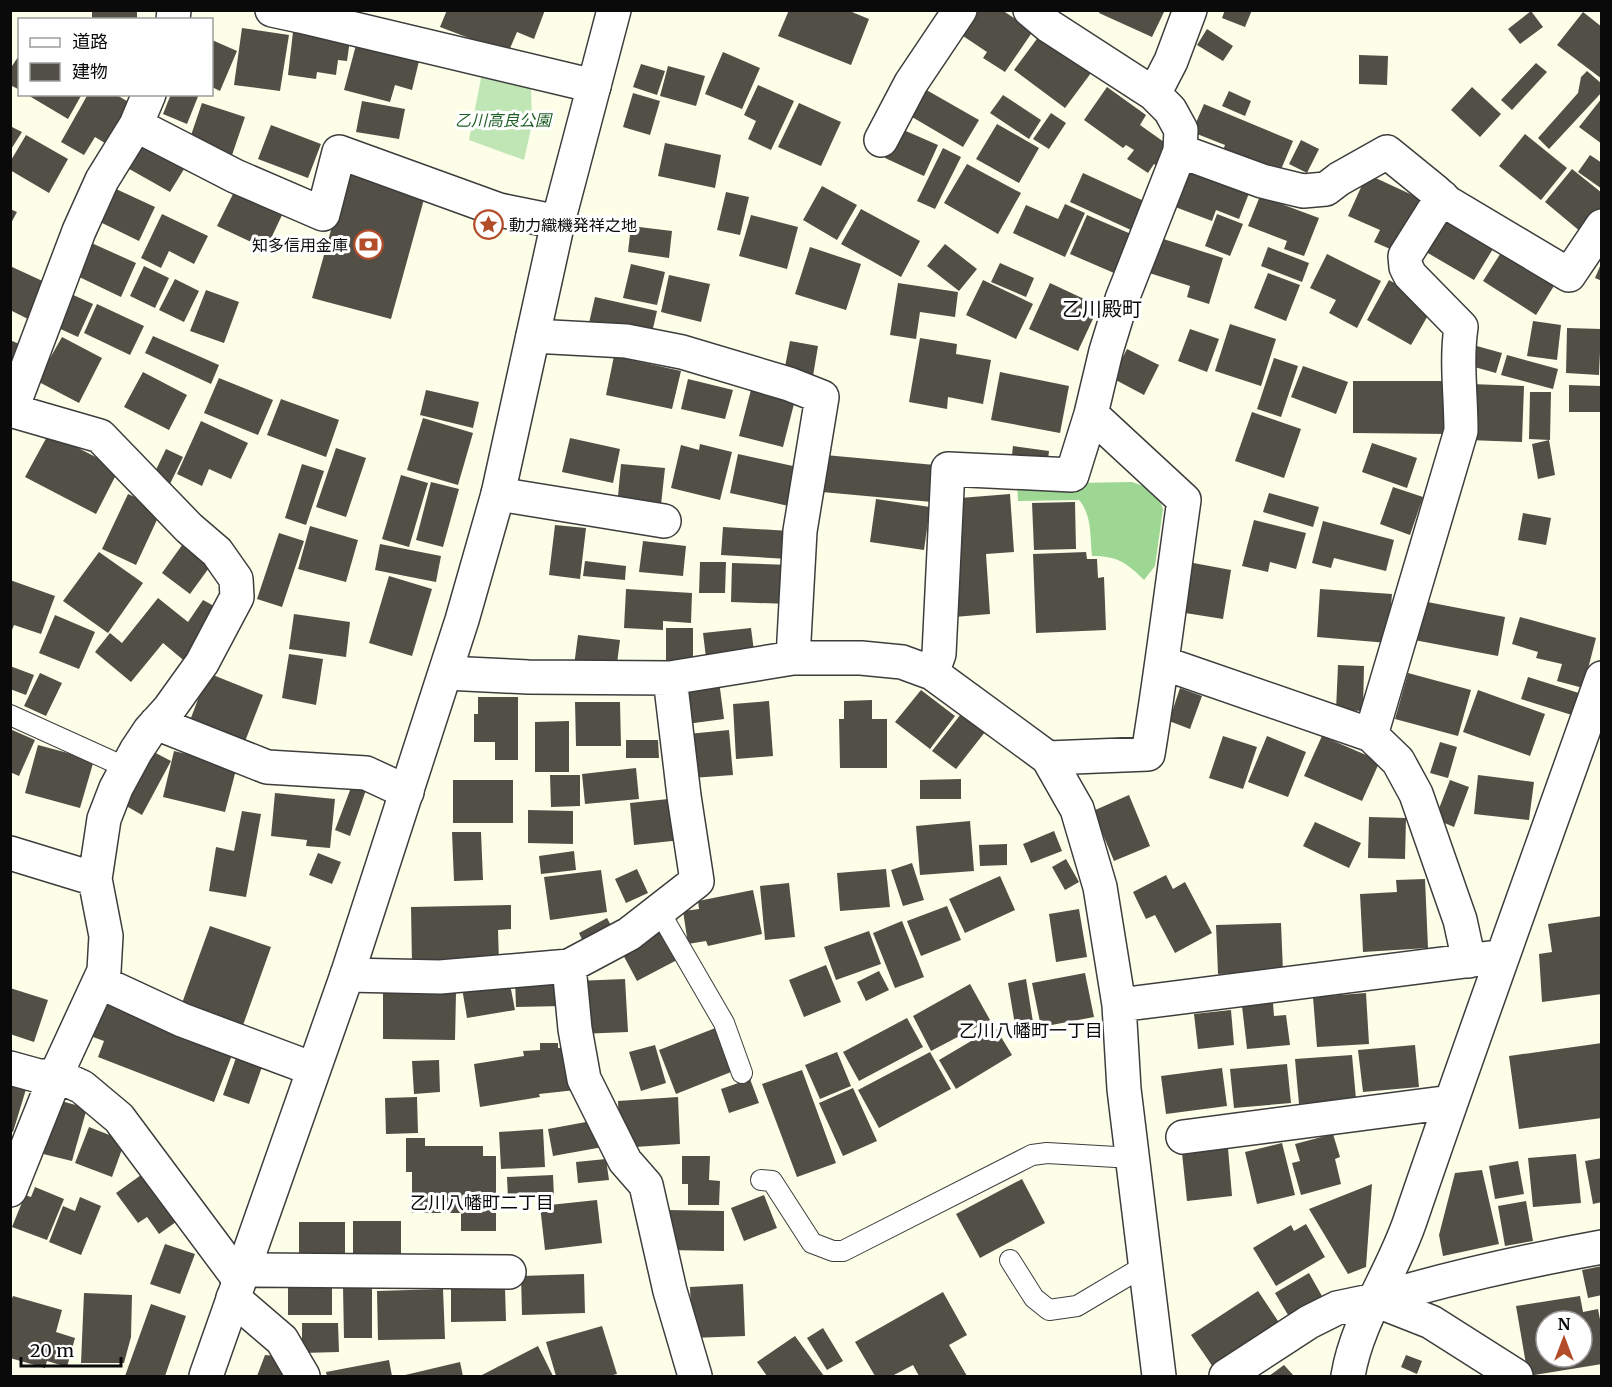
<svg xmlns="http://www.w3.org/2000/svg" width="1612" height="1387" font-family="Merriweather,'Noto Sans JP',serif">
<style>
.green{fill:#bfe6b4}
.forest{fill:#9ed694}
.building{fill:#524f47;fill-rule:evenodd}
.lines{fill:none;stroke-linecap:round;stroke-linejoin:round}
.service-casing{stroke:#3d3d3d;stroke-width:22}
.minor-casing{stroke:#3d3d3d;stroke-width:36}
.tertiary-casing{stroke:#3d3d3d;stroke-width:36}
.service{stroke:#fff;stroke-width:20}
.minor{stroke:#fff;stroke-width:33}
.tertiary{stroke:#fff;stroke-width:33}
.labels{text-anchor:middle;stroke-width:6;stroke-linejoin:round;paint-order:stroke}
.park-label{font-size:16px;font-style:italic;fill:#1e5e24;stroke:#fff}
.poi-label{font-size:16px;fill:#0a0a0a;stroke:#fff;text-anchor:start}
.neighbourhood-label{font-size:18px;fill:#0a0a0a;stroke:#fff}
.quarter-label{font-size:20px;fill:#0a0a0a;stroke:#fff}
</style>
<rect width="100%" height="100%" fill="#fcfee8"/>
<path class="green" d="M482,73L531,87L532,124L524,160L469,140Z"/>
<path class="forest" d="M1132,482L1149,488L1158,495L1163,509L1155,566L1144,580C1126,562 1117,556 1092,556C1090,536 1092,515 1079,500L1018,501L1017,484Z"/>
<path class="building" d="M447,10H545L534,39L517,32L508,53L440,27Z
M789,10H847L869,19L851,65L778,36Z
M971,10H1002L1033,31L1005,72L983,58L987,52L957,32Z
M1100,10H1165L1152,37L1099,13Z
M1225,10H1252L1245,27L1222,18Z
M1531,11L1543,27L1520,44L1508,29Z
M92,12H137V20H92Z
M1583,12L1602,27V79L1557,45Z
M242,28L289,35L280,91L234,85Z
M1207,29L1233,46L1223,61L1197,45Z
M293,32L350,40L347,61L338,60L336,75L317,72L316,79L288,75Z
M1039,36L1091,73L1065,108L1014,70Z
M212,40L237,51L220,91L212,87Z
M356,45L419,61L412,90L395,85L390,102L344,90Z
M723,52L760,68L742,109L705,94Z
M20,54V90L10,85V69Z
M1359,55L1388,56L1387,85L1359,84Z
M1536,63L1547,72L1512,110L1501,100Z
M641,64L665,71L657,95L633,87Z
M668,66L705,76L696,106L660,96Z
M1587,71L1602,84V92L1549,149L1538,138L1578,93L1581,77Z
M758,85L794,101L771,150L748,139L756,121L744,115Z
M1107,87L1146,115L1140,125L1171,147L1157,166L1154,164L1148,173L1127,159L1134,150L1126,145L1123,148L1084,120Z
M1472,87L1501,114L1480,137L1451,110Z
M923,88L979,120L963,147L907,114Z
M1229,91L1251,101L1245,116L1222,106Z
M633,93L660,101L650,135L623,127Z
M26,94H82L68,119Z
M88,94H115L137,107L113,148L95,137L84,155L61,142Z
M171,94H199L187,124L163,114Z
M1003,95L1041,120L1029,139L990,113Z
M1602,98V144L1579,127Z
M362,101L405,109L399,139L356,132Z
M202,103L245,117L230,161L187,147Z
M799,103L841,122L821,166L778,147Z
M1204,104L1293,141L1277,179L1221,156L1225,145L1192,132Z
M1051,113L1066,123L1049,149L1033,139Z
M997,124L1039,148L1019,183L976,159Z
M271,125L321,144L308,178L258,159Z
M10,126L22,132L10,151Z
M899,128L938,145L924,176L885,158Z
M143,134L189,161L170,192L124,166Z
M1525,134L1567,168L1541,200L1499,166Z
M26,135L68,159L49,193L10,170V162Z
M1301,140L1319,149L1307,173L1289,164Z
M665,143L721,155L715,188L658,176Z
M943,148L961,157L935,209L917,201Z
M1590,155L1602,163V189L1578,172Z
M1186,163L1251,188L1239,219L1216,210L1212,221L1170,205Z
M967,164L1021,193L998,234L944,203Z
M348,169L426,192L391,319L312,298Z
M1572,169L1602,193V207L1581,232L1545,202Z
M1083,173L1144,201L1131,230L1070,202Z
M1367,174L1421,199L1397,252L1374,242L1380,230L1348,216Z
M822,186L857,205L837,240L803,220Z
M116,189L155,207L139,241L100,222Z
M235,190L283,213L266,249L217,226Z
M726,192L749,197L740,235L717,230Z
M1260,196L1319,218L1304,256L1284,249L1287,241L1248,226Z
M1065,204L1085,213L1065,257L1013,233L1026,205L1058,219Z
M10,209L17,212L10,225Z
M861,209L920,241L901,277L841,244Z
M1443,212L1496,244L1474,280L1421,249Z
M162,214L208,236L194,264L169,251L161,268L141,258Z
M1217,214L1243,224L1230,256L1205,246Z
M751,215L798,227L787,269L739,256Z
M1087,215L1138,237L1121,276L1070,254Z
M631,226L672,231L669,258L628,252Z
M1154,236L1223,258L1209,304L1187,297L1190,286L1143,271Z
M87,241L136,263L121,297L73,274Z
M945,244L977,269L959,291L927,266Z
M810,247L861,264L846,310L795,294Z
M1268,247L1309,263L1302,282L1261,266Z
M1504,248L1557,281L1536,315L1483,281Z
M1327,254L1381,281L1357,328L1329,313L1336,300L1310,288Z
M1000,263L1034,278L1026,297L991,282Z
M631,264L665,272L657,305L623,298Z
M1601,264H1602V281L1595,278Z
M10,266L49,284L32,321L10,310Z
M144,266L169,278L155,308L130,296Z
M1268,273L1300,285L1286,321L1254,308Z
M669,275L710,284L701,322L661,312Z
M175,279L199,291L184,322L159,310Z
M983,280L1033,304L1016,339L966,315Z
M1389,280L1434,305L1411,345L1367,320Z
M898,283L958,292L955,317L920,312L916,339L890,335Z
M1050,283L1099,306L1078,351L1029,329Z
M206,290L239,302L224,343L190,331Z
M69,293L93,304L78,337L54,326Z
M595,297L657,311L651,337L589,323Z
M97,304L144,326L130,355L84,333Z
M1533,321L1561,325L1557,360L1527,356Z
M1230,324L1276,339L1261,386L1215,371Z
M1567,328L1601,329L1599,375L1566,373Z
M1190,329L1219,339L1207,372L1178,361Z
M153,336L219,365L211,384L145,353Z
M62,337L102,358L79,403L37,381Z
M920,338L957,344L956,354L991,360L983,404L948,397L947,409L909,402Z
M10,340L19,344L10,364Z
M790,341L818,346L812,382L783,377Z
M1466,343L1502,353L1496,373L1460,363Z
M1127,349L1159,365L1144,395L1112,378Z
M1507,355L1558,369L1553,389L1501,375Z
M614,356L681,371L672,409L606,395Z
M1274,358L1298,366L1281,417L1257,409Z
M1303,366L1348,382L1336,414L1291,397Z
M143,372L187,395L169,430L124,407Z
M1000,372L1069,386L1060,433L991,420Z
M219,378L273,400L258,435L204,413Z
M688,379L733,390L725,419L681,409Z
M1353,381H1450L1449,434L1353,433Z
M1471,384L1524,386L1522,442L1468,440Z
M1569,385L1602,386V412H1569Z
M752,386L796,396L783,447L739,436Z
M426,390L479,402L473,428L420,415Z
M1530,392H1551L1550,440L1529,439Z
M281,399L339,420L326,457L267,435Z
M1252,412L1301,429L1284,478L1235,461Z
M423,418L473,433L458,485L407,470Z
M201,421L248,443L231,479L209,469L202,486L177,474Z
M49,433L119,469L96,514L25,477Z
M570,438L620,449L613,483L562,472Z
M1549,440L1555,475L1538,479L1532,444Z
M1372,443L1417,458L1407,488L1362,472Z
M700,444L732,452L720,500L671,488L681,445L699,450Z
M1013,446L1049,451L1047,468L1011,463Z
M336,448L366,458L346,517L316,507Z
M166,449L183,457L169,486L152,478Z
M738,454L802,468L793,507L730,493Z
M825,455L935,465L932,502L822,492Z
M302,464L324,471L306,525L285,518Z
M621,464L665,468L661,505L617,507Z
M401,475L428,483L409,547L382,539Z
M431,482L459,489L443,547L416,540Z
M1393,487L1423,497L1410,535L1380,524Z
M1269,493L1319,507L1313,527L1263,512Z
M128,494L162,509L136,565L102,549Z
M1010,494L1014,552L986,554L990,614L954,617L955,523H962L960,498Z
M876,499L930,507L924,550L870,542Z
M1075,502L1076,549L1034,550L1032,503Z
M1523,513L1551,518L1546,545L1518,540Z
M1254,520L1306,533L1296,569L1270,562L1268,572L1242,566Z
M1323,521L1394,540L1386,571L1334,558L1331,568L1312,563Z
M555,525L586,528L580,579L549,575Z
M310,526L358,540L346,582L298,569Z
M723,527L790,531L789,559L721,555Z
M279,533L304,541L282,607L257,599Z
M185,541L214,561L190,594L162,573Z
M643,541L686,546L683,576L639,572Z
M380,544L441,556L436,582L375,570Z
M99,552L143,583L108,633L63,601Z
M1086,552L1087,559H1097L1098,578L1104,577L1106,630L1036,633L1033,554Z
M585,561L626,566L625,580L583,576Z
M700,562H726L725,593H699Z
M1188,562L1231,570L1223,619L1179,612Z
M732,563L790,565L789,604L731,602Z
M389,576L432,589L412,656L369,643Z
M10,580L55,596L41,634L14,625L10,635Z
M626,589L692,593L691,623L663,621V630L624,628Z
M1320,589L1392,594L1388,643L1317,637Z
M158,598L188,622L203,600L225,612L188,664L163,643L131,682L95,652L110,633L122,643Z
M1417,600L1505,617L1498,656L1409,639Z
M294,614L350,622L346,657L289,649Z
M55,615L95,632L79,669L39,653Z
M1520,617L1596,638L1583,688L1557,681L1562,664L1536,658L1538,652L1512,644Z
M666,628H693V666H666Z
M751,628L755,659L707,666L703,633Z
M578,635L620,640L616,671L574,666Z
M289,654L323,659L316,705L282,698Z
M1338,665L1364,666L1363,711L1336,710Z
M10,666L34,675L26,695L10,689Z
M40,673L62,683L46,716L24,706Z
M208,673L263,695L244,744L189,723Z
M1408,673L1471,690L1458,736L1395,719Z
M1528,677L1582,694L1575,716L1521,699Z
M719,681L724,719L679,725L674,687Z
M1180,688L1202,696L1190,729L1169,721Z
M921,690L955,716L930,749L895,722Z
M1478,690L1545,714L1530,756L1463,732Z
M478,697H518V760H495V742H474V714H478Z
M872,700V719H887V768H840L839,719H844V701Z
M769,701L773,756L736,759L733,704Z
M575,702H620L621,746H576Z
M961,714L985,732L956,769L932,751Z
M569,721V772H535V722Z
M10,729L35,740L19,776L10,772Z
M729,730L733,775L692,778L688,734Z
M1223,736L1257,747L1243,789L1209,778Z
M1267,736L1306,752L1288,797L1248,782Z
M1322,736L1380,761L1362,801L1304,776Z
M626,740H658L659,758H626Z
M1440,742L1457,747L1448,778L1430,773Z
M38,745L94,760L80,808L25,793Z
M150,750L171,761L142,815L121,803Z
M174,751L237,766L225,812L163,797Z
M636,768L639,799L585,804L582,774Z
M550,775H580V806L551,807Z
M1478,775L1534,782L1529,820L1474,814Z
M961,779V799H920V780Z
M453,780H513V823H453Z
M1450,780L1469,787L1454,827L1435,819Z
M352,785L366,790L350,836L335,830Z
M275,793L335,799L330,848L306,846L307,840L271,836Z
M1129,795L1150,846L1114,861L1093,811Z
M678,798L682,840L634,845L630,803Z
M528,810L573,811V844L528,843Z
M242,811L261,814L246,897L209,891L216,847L234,851Z
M1369,817L1406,818L1405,859L1368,858Z
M970,821L974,871L920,875L916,826Z
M1315,822L1361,843L1349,868L1303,846Z
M1054,831L1062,851L1031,863L1023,844Z
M452,832H481L483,880L454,881Z
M1007,844V865L980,866L979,845Z
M574,851L576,870L541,874L539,856Z
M318,853L341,862L332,884L309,875Z
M1066,859L1079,882L1065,890L1052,867Z
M912,863L924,900L903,906L891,870Z
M637,869L648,893L626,903L615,879Z
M886,869L890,907L840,911L837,873Z
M601,870L607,912L550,920L544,877Z
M1166,875L1173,889L1185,882L1212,933L1175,953L1155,915L1146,919L1133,892Z
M1000,876L1015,910L965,933L949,899Z
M1425,879L1428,948L1363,952L1360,894L1397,892L1396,880Z
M789,883L795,937L765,940L760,886Z
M753,890L762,934L708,946L706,941L688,944L683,911L699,909L698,901Z
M511,905V929L498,930L499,962L412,964L411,907Z
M947,906L961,940L921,956L907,921Z
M1079,909L1087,957L1056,962L1049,914Z
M1602,916V994L1542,1002L1539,954L1552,952L1548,924Z
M607,918L616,935L587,950L579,933Z
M902,921L924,977L895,988L873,933Z
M1281,923L1283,972L1218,974L1216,925Z
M210,926L271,947L242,1028L181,1006Z
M661,929L677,960L637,981L620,949Z
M869,931L881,964L836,980L824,947Z
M826,965L841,1002L804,1017L789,980Z
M879,971L889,990L866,1001L857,982Z
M1085,973L1094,1017L1041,1027L1032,983Z
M509,979L515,1010L467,1018L462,988Z
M563,979V1006L516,1007L515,980Z
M625,979L628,1032L579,1034L576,981Z
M1026,979L1033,1022L1015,1025L1008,983Z
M970,984L990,1020L931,1051L913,1016Z
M10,988L48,1000L34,1042L10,1034Z
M383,992L456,993L455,1040L383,1039Z
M1366,993L1369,1044L1317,1047L1313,997Z
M107,1002L234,1050L214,1102L98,1057L104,1041L93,1037Z
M1273,1003L1274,1016L1286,1015L1290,1045L1247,1049L1242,1006Z
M1231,1010L1234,1045L1198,1049L1194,1014Z
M907,1018L923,1047L859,1081L843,1052Z
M718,1027L736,1070L676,1094L659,1050Z
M995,1027L1012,1055L956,1089L939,1060Z
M540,1043H558V1048L573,1047L576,1090L539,1094L540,1097L480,1107L474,1064L524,1056L523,1051L540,1050Z
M1602,1043V1118L1519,1129L1509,1056Z
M655,1045L666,1083L641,1091L629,1052Z
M1415,1045L1419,1087L1363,1092L1358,1050Z
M238,1052L264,1061L249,1104L223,1095Z
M837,1052L851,1086L820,1099L805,1065Z
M930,1052L951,1089L879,1128L858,1090Z
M1352,1055L1356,1099L1299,1104L1295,1059Z
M439,1060L440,1092L414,1094L412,1061Z
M1287,1064L1291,1103L1234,1108L1230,1069Z
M1222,1068L1227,1106L1166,1114L1161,1076Z
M802,1070L836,1163L797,1177L762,1084Z
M750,1079L759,1103L729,1113L721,1089Z
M10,1081L27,1086L13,1132L10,1131Z
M853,1088L877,1141L843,1156L819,1103Z
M417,1097L418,1133L386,1134L385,1098Z
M678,1097L680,1144L620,1148L618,1101Z
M61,1101L87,1108L72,1161L35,1152Z
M597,1120L603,1147L553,1156L548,1129Z
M89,1127L125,1141L112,1177L75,1163Z
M543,1129L545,1167L501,1169L499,1132Z
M1333,1134L1340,1157L1335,1159L1341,1184L1301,1195L1292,1163L1300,1161L1295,1144Z
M406,1138H425V1146H483V1156H496V1231H461V1213H412V1172H406Z
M1282,1143L1295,1195L1257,1204L1245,1152Z
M1228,1148L1232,1196L1187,1201L1182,1153Z
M1576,1154L1581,1203L1533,1207L1528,1158Z
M682,1156H710L709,1180L720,1181L719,1205H688V1184H682Z
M1602,1158V1202L1593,1204L1585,1161Z
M606,1159L609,1180L578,1183L576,1162Z
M1518,1161L1524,1194L1495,1199L1489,1166Z
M148,1170L183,1217L159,1234L147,1217L138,1223L116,1193Z
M1482,1170L1499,1244L1443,1256L1439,1235L1455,1173Z
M553,1175L554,1197L508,1199L507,1177Z
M1022,1179L1045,1223L980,1258L956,1214Z
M1372,1184L1366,1267L1348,1274L1309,1209Z
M35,1187L64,1199L47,1240L12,1227L25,1195L31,1197Z
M764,1195L777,1228L744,1241L731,1208Z
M80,1197L101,1206L81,1255L49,1242L63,1206L75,1211Z
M597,1200L602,1243L545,1250L540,1206Z
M1526,1201L1533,1241L1505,1246L1498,1206Z
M667,1210L724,1211V1251L666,1250Z
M353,1221H401V1263L353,1262Z
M299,1222H345V1258H299Z
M1306,1224L1325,1257L1276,1286L1253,1248L1291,1225L1294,1231Z
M165,1244L195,1254L180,1294L150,1284Z
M1602,1266V1295L1588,1298L1582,1270Z
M1309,1273L1322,1296L1288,1315L1275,1293Z
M584,1274L585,1313L522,1315L521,1276Z
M743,1284L745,1336L692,1338L690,1287Z
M288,1287H332V1315H288Z
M343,1287H372V1338H344Z
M505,1287L506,1321L451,1322V1288Z
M443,1289L445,1339L378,1340L377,1291Z
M1258,1291L1280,1324L1213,1367L1191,1335Z
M943,1292L967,1335L949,1345L967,1376H919L913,1365L892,1376H875L855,1342Z
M84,1293L132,1295L131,1337L124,1363H81Z
M13,1296L62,1310L56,1332L75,1338L67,1367L47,1361L45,1368L10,1358V1304Z
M1580,1296L1583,1312L1598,1309L1602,1330V1364L1528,1376L1516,1306ZM1546,1321H1582V1357H1546Z
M151,1304L186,1316L165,1376H125Z
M302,1323H338L339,1352L302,1353Z
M602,1326L617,1374L609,1376H556L546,1342Z
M823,1328L843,1361L827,1370L807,1338Z
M795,1336L824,1376H767L757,1362Z
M538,1346L553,1376H480Z
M265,1355L276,1356L286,1376H257Z
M1406,1355L1422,1361L1417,1374L1401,1367Z
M389,1360L392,1376H327L326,1372Z
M460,1362L463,1376H401Z
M1284,1365L1294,1376H1269Z"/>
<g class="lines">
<defs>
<path id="service" d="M10,715L127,768
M659,911L724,1023L742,1073
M761,1180L772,1181L812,1243L833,1251H843L1032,1155L1047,1153L1133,1158
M1010,1260L1034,1298L1049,1310L1077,1306L1146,1265"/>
<path id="minor" d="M272,10L300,16L594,86
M1030,10L1049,26L1154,94L1170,110L1181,130L1180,151L1122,299L1106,351L1091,414L1184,500C1172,585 1162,669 1148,754L1048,758
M173,20L174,10
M1154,94L1171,61L1190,10
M136,125L235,176L323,214L339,152L499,210L558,222
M881,140L911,83L960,10
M1180,151L1262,181L1303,191L1326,189L1339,179L1387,152L1435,191L1448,203L1569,275L1602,226
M533,336L626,341L682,352L789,384L822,397L800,531L793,658
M10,410L100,436L189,528L217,552L236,579L237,597L202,663L169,709L150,730L136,751L116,788L104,819L95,879L106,936L104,971L56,1075L10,1190
M14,410L16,398L79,231L102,180L136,125L149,94
M498,494L664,521
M1163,663L1371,735L1398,761L1416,794L1460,920L1469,961
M446,673L528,677L670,678L793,658H861L902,662L932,673L1048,758L1077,809L1100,887L1119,1005L1124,1089L1159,1376
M932,673L939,654L948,469L1072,475L1091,414
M156,723L267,767L366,773L407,792
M1371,735L1461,431C1461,396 1456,362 1461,327L1410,275L1406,267L1405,256L1442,197
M10,853L95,879
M569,966L575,1029L584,1079L625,1161L646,1185L670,1291L695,1376
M347,975L440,977L569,966L629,934L697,881L684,796L670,678
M100,982L182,1020L313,1069
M1119,1005L1489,958
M10,1068L39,1076L56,1075L82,1087L119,1118L239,1279
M1183,1137L1451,1102
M243,1270L509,1272
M233,1298L282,1340L303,1376
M1226,1376L1309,1322L1337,1308L1375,1300L1431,1322L1516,1376
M1348,1376C1357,1321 1392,1274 1410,1221C1472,1039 1538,859 1602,678"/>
<path id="tertiary" d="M1375,1300C1449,1278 1525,1261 1602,1247
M206,1376L347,975L462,620L498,494L558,222L614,10"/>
</defs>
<use href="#service" class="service-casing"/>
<use href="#minor" class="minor-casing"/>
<use href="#tertiary" class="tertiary-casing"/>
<use href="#service" class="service"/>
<use href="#minor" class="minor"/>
<use href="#tertiary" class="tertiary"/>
</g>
<defs>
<symbol id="sight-ring" viewBox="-11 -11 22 22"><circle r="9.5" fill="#fff" stroke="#b34d29" stroke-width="1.5"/><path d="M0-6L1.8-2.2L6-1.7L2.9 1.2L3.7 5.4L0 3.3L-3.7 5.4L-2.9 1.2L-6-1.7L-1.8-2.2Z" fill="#b34d29"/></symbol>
<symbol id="bank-ring" viewBox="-11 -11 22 22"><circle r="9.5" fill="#fff" stroke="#b34d29" stroke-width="1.5"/><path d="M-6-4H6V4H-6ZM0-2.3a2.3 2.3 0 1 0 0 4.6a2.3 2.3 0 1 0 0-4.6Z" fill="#b34d29"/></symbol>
</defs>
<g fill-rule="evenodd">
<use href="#sight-ring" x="472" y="208" width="33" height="33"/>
<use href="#bank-ring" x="352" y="228" width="33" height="33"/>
</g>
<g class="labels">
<g class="park-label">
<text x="503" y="126">乙川高良公園</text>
</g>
<g class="poi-label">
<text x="509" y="231">動力織機発祥之地</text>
<text x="348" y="251" text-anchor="end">知多信用金庫</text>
</g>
<g class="neighbourhood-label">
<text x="1031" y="1037">乙川八幡町一丁目</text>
<text x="482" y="1209">乙川八幡町二丁目</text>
</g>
<g class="quarter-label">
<text x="1102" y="316">乙川殿町</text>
</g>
</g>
<rect width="1612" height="1387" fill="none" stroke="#0a0a0a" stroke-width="24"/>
<rect x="18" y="18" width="195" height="78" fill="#ffffff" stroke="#9d9d9d" stroke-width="1.5"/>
<rect x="30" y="38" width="30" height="9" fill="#ffffff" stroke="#9d9d9d" stroke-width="1.5"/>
<text x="72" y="48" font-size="18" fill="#0a0a0a">道路</text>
<rect x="30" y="63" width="30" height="18" fill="#524f47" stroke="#9d9d9d" stroke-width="1.5"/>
<text x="72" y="78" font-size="18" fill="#0a0a0a">建物</text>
<g transform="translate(1564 1339)"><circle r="28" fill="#ffffff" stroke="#9d9d9d" stroke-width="1.5"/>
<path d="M0-4.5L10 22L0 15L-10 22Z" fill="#b34d29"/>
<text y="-9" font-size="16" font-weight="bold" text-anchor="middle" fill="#0a0a0a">N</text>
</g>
<path d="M21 1357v9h100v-9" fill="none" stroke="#0a0a0a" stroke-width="3"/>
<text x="30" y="1357" font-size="18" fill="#0a0a0a" stroke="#ffffff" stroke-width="4.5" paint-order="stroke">20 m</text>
</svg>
